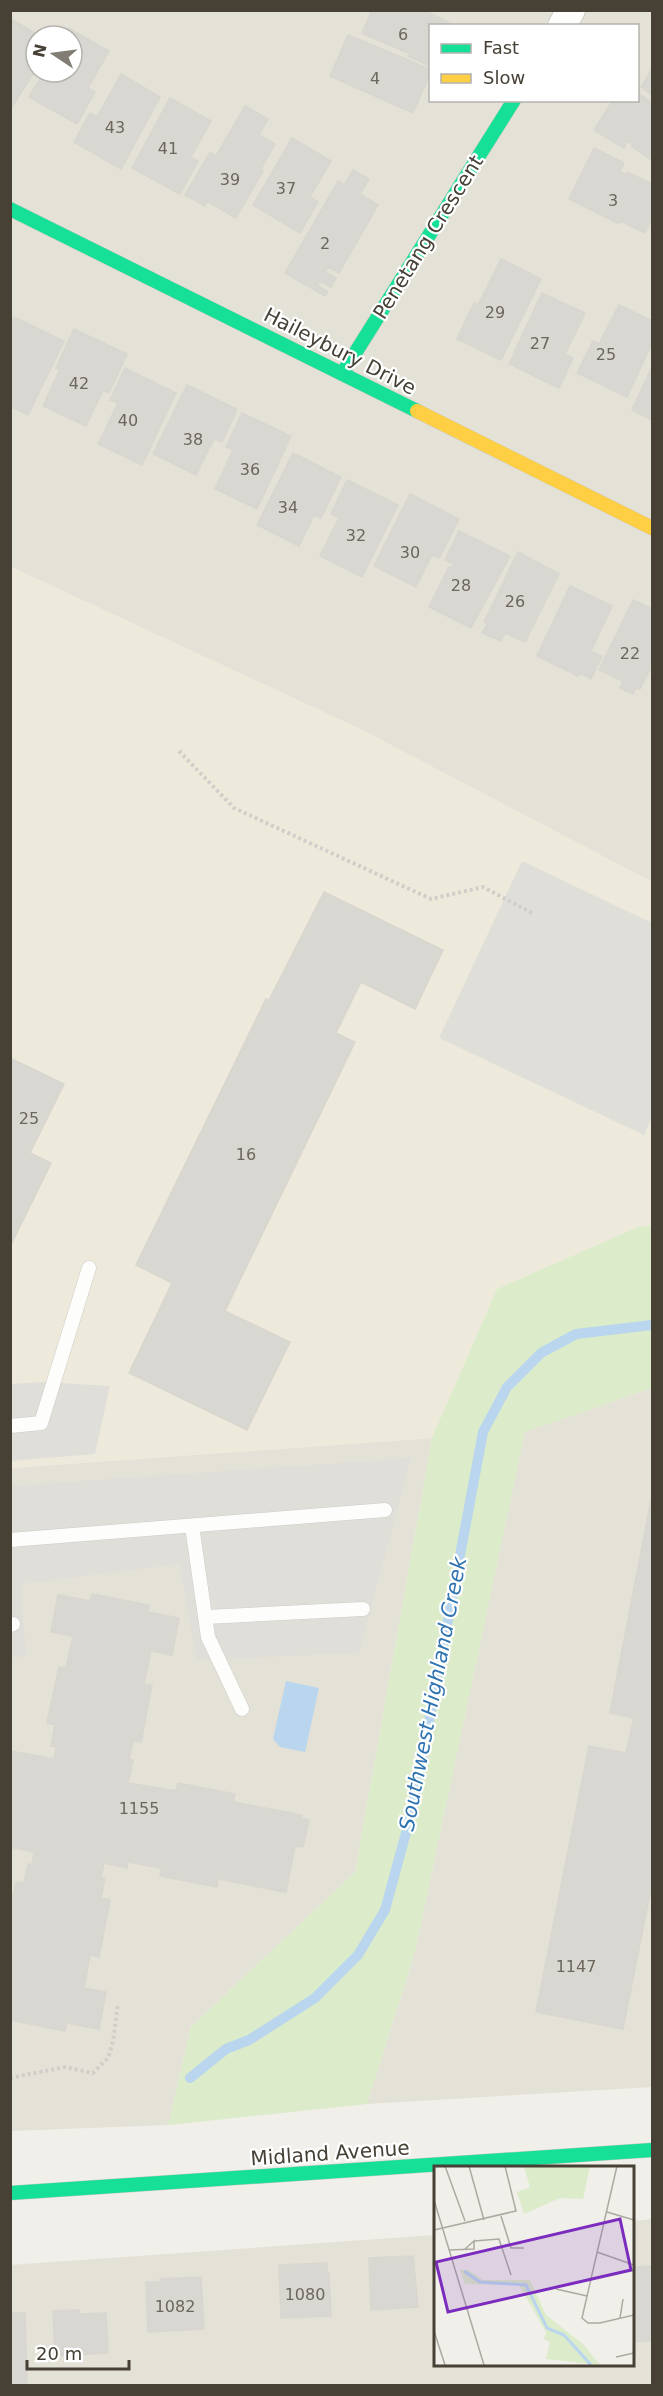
<svg xmlns="http://www.w3.org/2000/svg" width="663" height="2396" font-family="'DejaVu Sans',sans-serif">
<style>
.residential{fill:#e4e1d6;fill-rule:evenodd}
.education{fill:#eeeadb}
.green{fill:#dcebc9}
.parking{fill:#dfded9}
.water{fill:#b9d6ee}
.lines{fill:none;stroke-linecap:round;stroke-linejoin:round}
.stream{stroke:#b9d6ee;stroke-width:10}
.building{fill:#d9d7d1;stroke:#d8d6cf;stroke-width:1.5}
.lane-casing{stroke:#ceccc7;stroke-width:15}
.street-casing{stroke:#ceccc7;stroke-width:30}
.fast-casing{stroke:#cfccc0;stroke-width:15}
.slow-casing{stroke:#cfccc0;stroke-width:15}
.path{stroke:#d1ceca;stroke-width:4;stroke-dasharray:3 3;stroke-linecap:butt}
.lane{stroke:#fdfdfc;stroke-width:14}
.street{stroke:#fdfdfc;stroke-width:28}
.fast{stroke:#16e098;stroke-width:14}
.slow{stroke:#ffcf43;stroke-width:14}
.labels{text-anchor:middle;stroke-width:4.5;stroke-linejoin:round;paint-order:stroke}
.number-label{font-size:16px;fill:#6c665d}
.street-label{font-size:20px;fill:#464035;stroke:#fff}
.water-label{font-size:21px;font-style:italic;fill:#2f73b1;stroke:#fff}
.inset-river{fill:none;stroke:#b9d6ee;stroke-width:3}
.inset-road{fill:none;stroke:#aca9a1;stroke-width:1.5}
.view{fill:#7b2cbf;fill-opacity:0.15;stroke:#7b2cbf;stroke-width:3}
.inset-edge{fill:none;stroke:#464035;stroke-width:3}
</style>
<rect width="100%" height="100%" fill="#f0efe9"/>
<path class="residential" d="M11,11H652V882L362,730L11,567ZM430,26H638V100H430ZM36,36H72V72H36Z
M652,1388V2087L367,2104L415,1952L525,1431Z
M432,1438L355,1872L191,2027L168,2125L11,2131L10,1468Z
M652,2219V2385H11L10,2265L435,2235V2364H632V2221Z"/>
<path class="education" d="M11,567L362,730L652,882V1225L638,1227L497,1289L432,1438L11,1468Z"/>
<path class="green" d="M652,1225V1388L525,1432L415,1952L367,2104L168,2125L191,2027L355,1872L432,1438L497,1289L638,1227Z"/>
<path class="parking" d="M522,861L652,923V1117L644,1135L439,1038Z
M43,1382L110,1386L95,1454L11,1461V1384Z
M411,1458L359,1653L197,1660L179,1564L21,1584L26,1656L11,1658V1486Z"/>
<path class="water" d="M286,1681L319,1688L305,1752L280,1747L273,1739Z"/>
<g class="lines">
<path class="stream" d="M190,2078L226,2049L249,2040L315,1998L358,1955L385,1910L413,1807L483,1432L507,1387L541,1353L576,1334L652,1325"/>
</g>
<path class="building" d="M372,10H423L456,26H430V66L408,56L410,54L362,33Z
M11,19L40,36H36V69L10,110Z
M68,28L109,51L88,88L95,92L77,124L29,97L44,72H72V36H64Z
M348,35L430,69V74L413,113L330,76Z
M652,69V95L641,87Z
M121,74L160,97L121,169L74,142L90,113L97,117Z
M638,93L652,103V160L631,146L633,144L628,141L624,148L594,130L613,100H638Z
M170,98L211,121L191,157L198,161L180,194L132,168Z
M245,106L268,119L259,135L275,144L261,169L263,171L236,218L207,201L205,206L185,195L210,152L216,156Z
M292,138L331,161L310,197L318,202L300,233L253,205Z
M594,148L624,163L620,171L626,175L627,172L652,184V218L645,233L620,221L619,224L569,199Z
M353,170L369,179L360,194L378,205L339,273L329,267L325,272L336,278L331,287L320,281L317,285L328,292L325,296L285,273L338,181L344,185Z
M501,259L541,279L501,360L457,339L474,303L478,305Z
M542,293L585,313L565,354L573,358L559,388L509,364Z
M619,305L652,321V343L627,397L577,373L593,341L599,344Z
M14,317L64,341L28,415L10,406V325Z
M74,329L127,354L109,393L103,390L86,426L43,406L60,369L56,368Z
M652,367V420L632,410Z
M125,368L176,393L142,465L98,444L118,403L110,400Z
M187,385L237,409L222,442L214,439L196,475L153,454Z
M242,413L291,436L257,509L215,489L233,450L226,447Z
M293,453L341,477L321,518L314,515L299,546L257,525Z
M347,480L398,505L362,577L320,556L339,518L331,514Z
M410,494L459,519L439,558L432,555L416,587L374,566Z
M459,531L510,556L471,628L429,607L449,567L452,568L454,564L445,560Z
M518,552L559,574L525,642L505,633L501,641L482,633L487,624L484,622Z
M570,586L612,606L591,651L602,656L591,679L580,673L578,676L537,656Z
M633,600L652,609V665L640,689L636,688L633,694L620,688L623,681L599,670Z
M324,892L443,950L415,1009L361,982L336,1033L355,1042L225,1311L290,1342L247,1430L129,1373L172,1283L136,1265L266,999L269,1000Z
M10,1058L64,1084L30,1153L51,1163L10,1247Z
M652,1495V1883L623,2029L536,2012L589,1746L626,1753L634,1718L610,1713Z
M92,1594L149,1605L148,1612L179,1618L172,1655L151,1651L144,1684L152,1685L141,1742L133,1741L129,1759L133,1760L128,1783L176,1791L178,1783L235,1794L233,1802L302,1815L301,1818L309,1820L303,1847L295,1846L286,1892L218,1879L217,1887L160,1876L161,1868L128,1862L127,1868L104,1863L101,1878H105L101,1898L110,1900L99,1957L90,1955L84,1988L106,1992L99,2029L67,2023L65,2031L10,2020V1952L13,1940H10V1912L16,1882L24,1883L28,1864L32,1865L34,1852L10,1847V1751L54,1759L56,1747L51,1746L55,1725L47,1723L59,1667L66,1668L73,1636L51,1632L58,1595L90,1601Z
M413,2256L418,2307L371,2310L369,2258Z
M327,2263V2273H329L331,2316L281,2318L279,2265Z
M652,2266V2340L632,2342V2267Z
M201,2277L204,2329L148,2332L146,2282H160V2279Z
M79,2310V2314L106,2313L108,2353L55,2356L53,2311Z
M10,2313H25L27,2386H10Z"/>
<g class="lines">
<defs>
<path id="lane" d="M10,1426L41,1423L89,1268
M192,1526L208,1637L242,1709
M10,1540L385,1510
M206,1617L363,1609
M10,1625L13,1624"/>
<path id="street" d="M562,26L571,10"/>
<path id="fast" d="M10,209L417,411
M342,374L514,100
M10,2193L652,2150"/>
<path id="slow" d="M417,411L652,528"/>
</defs>
<use href="#lane" class="lane-casing"/>
<use href="#street" class="street-casing"/>
<use href="#fast" class="fast-casing"/>
<use href="#slow" class="slow-casing"/>
<path class="path" d="M179,751L234,808L431,899L483,887L534,914
M10,2078L65,2067L93,2073L108,2058L113,2042L118,2003"/>
<use href="#lane" class="lane"/>
<use href="#street" class="street"/>
<use href="#fast" class="fast"/>
<use href="#slow" class="slow"/>
</g>
<g class="labels">
<g class="number-label">
<text x="403" y="40">6</text>
<text x="375" y="84">4</text>
<text x="115" y="133">43</text>
<text x="168" y="154">41</text>
<text x="230" y="185">39</text>
<text x="286" y="194">37</text>
<text x="613" y="206">3</text>
<text x="325" y="249">2</text>
<text x="495" y="318">29</text>
<text x="540" y="349">27</text>
<text x="606" y="360">25</text>
<text x="79" y="389">42</text>
<text x="128" y="426">40</text>
<text x="193" y="445">38</text>
<text x="250" y="475">36</text>
<text x="288" y="513">34</text>
<text x="356" y="541">32</text>
<text x="410" y="558">30</text>
<text x="461" y="591">28</text>
<text x="515" y="607">26</text>
<text x="630" y="659">22</text>
<text x="29" y="1124">25</text>
<text x="246" y="1160">16</text>
<text x="139" y="1814">1155</text>
<text x="576" y="1972">1147</text>
<text x="305" y="2300">1080</text>
<text x="175" y="2312">1082</text>
</g>
<g class="street-label">
<text transform="translate(428 237) rotate(-58)" y="7">Penetang Crescent</text>
<text transform="translate(340 351) rotate(27)" y="7">Haileybury Drive</text>
<text transform="translate(330 2153) rotate(-4)" y="7">Midland Avenue</text>
</g>
<g class="water-label">
<text transform="translate(433 1694) rotate(-79)" y="7">Southwest Highland Creek</text>
</g>
</g>
<g transform="translate(434 2166)">
<rect width="200" height="200" fill="#f0efe9"/>
<path d="M156,0L149,33L126,32L90,48L83,26L96,21L90,1ZM26,104H34L49,114H96L112,149L150,179L166,199L112,193L116,176L110,173L112,166L85,119L31,118Z" fill="#dcebc9"/>
<path class="inset-river" d="M30,105L46,116L92,119L113,162L130,169L157,199"/>
<path class="inset-road" d="M11,0L31,55M35,0L50,54M183,0L148,152L154,157H166L200,149M0,34L50,199M173,46L200,54M67,50L77,82H90M0,64L82,45L71,0M40,75L65,73L77,109M15,84L40,83V75L31,83M163,86L200,99M122,123L153,130M186,152L189,133M0,165L11,199M182,191L200,187"/>
<path class="view" d="M186,53L197,104L14,146L2,96Z"/>
<rect width="200" height="200" class="inset-edge"/>
</g>
<rect width="663" height="2396" fill="none" stroke="#464035" stroke-width="24"/>
<rect x="429" y="24" width="210" height="78" fill="#ffffff" stroke="#b5b3ae" stroke-width="1.5"/>
<rect x="441" y="44" width="30" height="9" fill="#16e098" stroke="#b5b3ae" stroke-width="1.5"/>
<text x="483" y="54" font-size="18" fill="#464035">Fast</text>
<rect x="441" y="74" width="30" height="9" fill="#ffcf43" stroke="#b5b3ae" stroke-width="1.5"/>
<text x="483" y="84" font-size="18" fill="#464035">Slow</text>
<g transform="translate(54 54) rotate(283)"><circle r="28" fill="#ffffff" stroke="#b5b3ae" stroke-width="1.5"/>
<path d="M0-4.5L10 22L0 15L-10 22Z" fill="#827d74"/>
<text y="-9" font-size="16" font-weight="bold" text-anchor="middle" fill="#464035">N</text>
</g>
<path d="M27 2360v9h102v-9" fill="none" stroke="#464035" stroke-width="3"/>
<text x="36" y="2360" font-size="18" fill="#464035" stroke="#ffffff" stroke-width="4.5" paint-order="stroke">20 m</text>
</svg>
